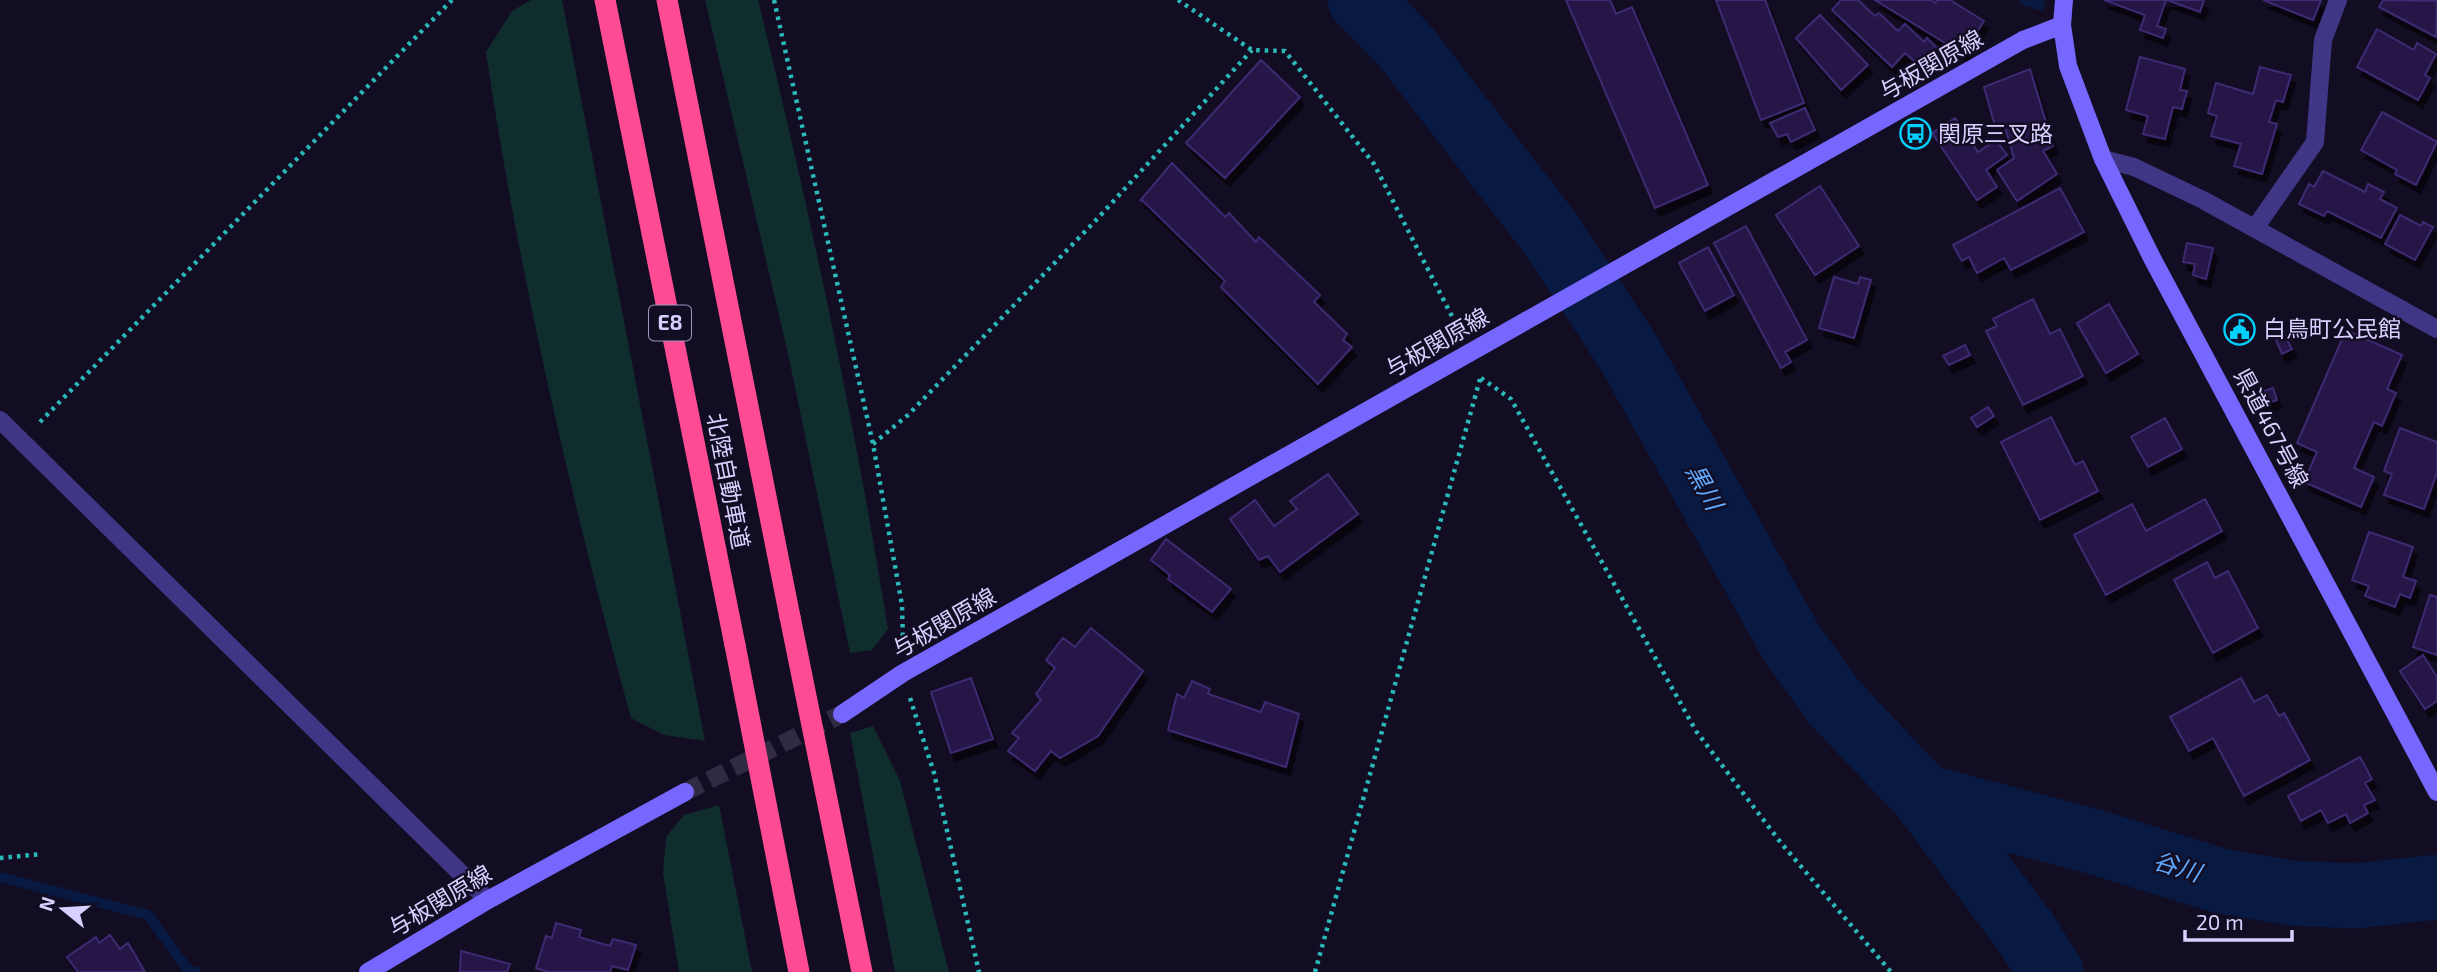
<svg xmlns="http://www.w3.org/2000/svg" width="2437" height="972" font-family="'Exo 2','Noto Sans JP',sans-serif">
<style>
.green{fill:#102d2e}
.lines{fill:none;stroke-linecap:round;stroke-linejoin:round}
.stream{stroke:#081942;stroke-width:10}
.river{stroke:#081942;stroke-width:65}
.building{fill:#251846;stroke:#3d2a72;stroke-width:2;filter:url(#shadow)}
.secondary-tunnel{stroke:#312a45;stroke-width:18;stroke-dasharray:18 9;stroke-linecap:butt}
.path{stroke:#2ab8b9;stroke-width:4.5;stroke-dasharray:3.5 5;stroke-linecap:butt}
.minor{stroke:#3f3685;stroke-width:18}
.tertiary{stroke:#3f3685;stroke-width:18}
.secondary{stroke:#7667ff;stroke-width:18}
.motorway{stroke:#ff4b94;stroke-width:21}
.motorway-bridge{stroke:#ff4b94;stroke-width:21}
.labels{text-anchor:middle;stroke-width:5;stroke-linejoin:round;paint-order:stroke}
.shield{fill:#130d24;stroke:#9e96bd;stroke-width:2}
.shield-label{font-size:21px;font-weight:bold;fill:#d9d0ff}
.street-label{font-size:23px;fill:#d9d0ff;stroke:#130d24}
.poi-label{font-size:23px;fill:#d9d0ff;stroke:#130d24;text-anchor:start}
.water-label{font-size:24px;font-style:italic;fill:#5ea9ff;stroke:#130d24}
</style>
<defs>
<filter id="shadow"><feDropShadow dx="4.5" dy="8" stdDeviation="0" flood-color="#0009"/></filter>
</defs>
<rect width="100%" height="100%" fill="#130d24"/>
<path class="green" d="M531,0H562L705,741L664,735L631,718C571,499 519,276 486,52L512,11Z
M705,0H758C809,208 854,417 888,629L872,650L850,653L789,358Z
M873,726L900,781L949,972H895L850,733Z
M719,805L752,972H679L663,873L666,837L684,815Z"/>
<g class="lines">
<path class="stream" d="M2024,0L2040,5
M0,877L148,915L188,970L196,972"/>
<path class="river" d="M1360,0L1406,47L1550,233L1630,355L1791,642L1834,702L1924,797L2026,933L2051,972
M1924,797L2095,842L2221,881L2291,893L2355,896L2437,887"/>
</g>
<path class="building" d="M1566,0H1610L1616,14L1632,7L1708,185L1655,208Z
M1716,0H1765L1804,103L1761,120Z
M1841,0H1858L1875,16L1879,13L1898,31L1905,24L1924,42L1927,38L1945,56L1938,63L1934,60L1924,70L1905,53L1892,67L1832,10Z
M1875,0H1931L1935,3L1937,0H1950L1984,21L1963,54Z
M2104,0H2166L2157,26L2166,29L2163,38L2140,30L2145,15Z
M2167,0H2204L2200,12Z
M2263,0H2321L2313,20Z
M2383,0L2437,1L2436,37L2379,7Z
M1820,15L1868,65L1841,90L1796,38Z
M2377,29L2414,50L2417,43L2436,54L2425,75L2430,78L2418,100L2357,67Z
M2140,57L2185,69L2180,90L2187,91L2182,109L2173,107L2165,139L2143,134L2148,116L2126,110Z
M1261,60L1300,97L1225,178L1186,143Z
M2260,67L2291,75L2283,102L2276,100L2269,122L2277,124L2262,174L2234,166L2241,144L2211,136L2217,116L2208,113L2216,83L2253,94Z
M2030,69L2053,146L2043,151L2057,174L2017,201L1997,170L2014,158L2004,124L1995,126L1984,87Z
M1805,108L1815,130L1791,142L1787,134L1778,137L1770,123Z
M2382,112L2437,142L2416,185L2395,174L2397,170L2361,150Z
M1955,118L1978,152L1996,140L2007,155L1986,170L1997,187L1977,200L1932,133Z
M1172,163L1225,217L1229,213L1256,242L1259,237L1320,295L1314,302L1347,334L1343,340L1352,347L1318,384L1221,287L1225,281L1142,200L1140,201Z
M2323,171L2365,192L2368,184L2384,192L2380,199L2397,208L2381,238L2327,211L2324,216L2299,204L2309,184L2314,187Z
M1820,186L1859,246L1815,275L1776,215Z
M2060,188L2084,232L2011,270L2004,258L1977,273L1969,257L1962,261L1953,245Z
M2400,215L2421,226L2423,222L2433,227L2415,260L2385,244Z
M1746,226L1807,340L1785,352L1791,362L1781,368L1714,243Z
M2187,243L2213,248L2206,279L2193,275L2195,264L2183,262Z
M1708,247L1734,295L1705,311L1679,263Z
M1834,277L1858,284L1860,277L1871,280L1854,338L1819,328Z
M2033,299L2050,334L2060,329L2083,376L2023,405L1986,331L1997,326L1993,319Z
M2109,304L2138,354L2106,373L2077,323Z
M2346,330L2402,355L2387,389L2396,393L2382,426L2374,422L2354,468L2374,477L2361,507L2304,482L2317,452L2297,443Z
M2285,336L2292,349L2282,354L2276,340Z
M1965,345L1970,355L1949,365L1943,356Z
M2273,388L2277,400L2257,407L2253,395Z
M1988,407L1994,416L1977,427L1971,418Z
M2051,417L2075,465L2083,461L2098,491L2040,520L2001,442Z
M2165,418L2182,449L2148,467L2131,437Z
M2400,428L2437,442V473L2424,509L2384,495L2392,474L2384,471Z
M1328,474L1358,514L1280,572L1268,556L1259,560L1230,519L1255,500L1274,526L1297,509L1290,501Z
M2205,499L2222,531L2106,595L2074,535L2132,504L2146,531Z
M2369,532L2413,547L2403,577L2416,581L2410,598L2400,594L2395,607L2365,596L2369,586L2352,580Z
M1166,539L1231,589L1212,612L1168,579L1170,575L1151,560Z
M2207,562L2215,578L2228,571L2258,628L2213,653L2174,580Z
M2430,595L2437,597V655L2413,647Z
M1091,628L1143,671L1098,736L1060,758L1051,751L1035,771L1008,751L1019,738L1012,733L1041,700L1036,694L1055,668L1046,660L1063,638L1075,647Z
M2423,655L2437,677V701L2425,709L2400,671Z
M971,678L993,739L951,753L931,692Z
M2241,678L2254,702L2267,695L2279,716L2284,713L2310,760L2244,796L2213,738L2189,751L2170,717Z
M1192,681L1210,689L1208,694L1261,712L1265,702L1299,714L1286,767L1168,730L1177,694L1184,698Z
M2360,757L2372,779L2365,783L2375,800L2364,805L2368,813L2350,823L2346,814L2328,823L2321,810L2301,821L2288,796Z
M556,923L581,930L579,937L610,946L613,939L636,945L628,970L612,966L610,972H548L536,968L546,936L552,938Z
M110,935L120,949L128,943L145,972H78L67,957L96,937L99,943Z
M461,951L510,964L507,972H460Z"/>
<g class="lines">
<path class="secondary-tunnel" d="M685,792L842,714"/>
<path class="path" d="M774,0L873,444L902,605L903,641
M1178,0L1252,50L1285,51L1374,164L1459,330
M1481,378L1511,399L1696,731L1781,843L1891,972
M40,422L452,0
M873,444L908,415L1098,218L1252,50
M910,698L934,773L979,972
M0,858L42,854
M1315,972L1480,379"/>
<path class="minor" d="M2103,159L2134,167L2203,200L2437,329
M2255,228L2315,142L2323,40L2338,0"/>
<path class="tertiary" d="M0,420L488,900"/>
<path class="secondary" d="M2064,0L2062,25L2068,66L2103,159L2152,258L2437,792
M842,714L903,673L2023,40L2062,25
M368,972L488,900L685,792"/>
<path class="motorway" d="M605,0L735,645
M667,0L790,617"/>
<path class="motorway-bridge" d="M790,617L862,972
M735,645L799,972"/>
</g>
<defs>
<symbol id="bus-ring" viewBox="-11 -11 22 22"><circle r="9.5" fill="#130d24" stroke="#00d0fb" stroke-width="1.5"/><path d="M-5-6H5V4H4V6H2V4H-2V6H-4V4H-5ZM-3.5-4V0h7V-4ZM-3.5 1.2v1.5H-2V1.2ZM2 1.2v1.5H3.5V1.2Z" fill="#00d0fb"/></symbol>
<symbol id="civic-ring" viewBox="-11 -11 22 22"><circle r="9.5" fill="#130d24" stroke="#00d0fb" stroke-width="1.5"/><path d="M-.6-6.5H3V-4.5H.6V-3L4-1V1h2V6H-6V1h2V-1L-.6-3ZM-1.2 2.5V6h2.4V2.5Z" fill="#00d0fb"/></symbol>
</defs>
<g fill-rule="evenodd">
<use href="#bus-ring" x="1898" y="116" width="35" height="35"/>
<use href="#civic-ring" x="2222" y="312" width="35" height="35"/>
</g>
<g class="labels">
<rect class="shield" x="649" y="305.5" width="42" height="35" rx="5"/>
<g class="shield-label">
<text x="670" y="330">E8</text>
</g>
<g class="street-label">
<text transform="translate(1931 65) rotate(-30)" y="8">与板関原線</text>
<text transform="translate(1437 343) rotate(-30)" y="8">与板関原線</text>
<text transform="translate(2271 428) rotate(62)" y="8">県道467号線</text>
<text transform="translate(728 481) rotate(79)" y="8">北陸自動車道</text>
<text transform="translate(944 623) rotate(-30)" y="8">与板関原線</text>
<text transform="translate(440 901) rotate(-31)" y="8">与板関原線</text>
</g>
<g class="poi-label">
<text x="1938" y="142">関原三叉路</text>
<text x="2263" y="337">白鳥町公民館</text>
</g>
<g class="water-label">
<text transform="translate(1704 487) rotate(61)" y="8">黒川</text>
<text transform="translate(2177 867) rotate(17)" y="8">谷川</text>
</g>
</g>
<g transform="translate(63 909) rotate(288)" stroke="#130d24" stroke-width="5" paint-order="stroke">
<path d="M0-5L12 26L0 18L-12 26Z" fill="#d9d0ff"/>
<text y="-10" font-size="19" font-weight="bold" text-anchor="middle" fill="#d9d0ff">N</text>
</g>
<path d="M2185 930v10h107v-10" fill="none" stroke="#d9d0ff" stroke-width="3.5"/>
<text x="2196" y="930" font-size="21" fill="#d9d0ff" stroke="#130d24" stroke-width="5" paint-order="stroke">20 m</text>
</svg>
